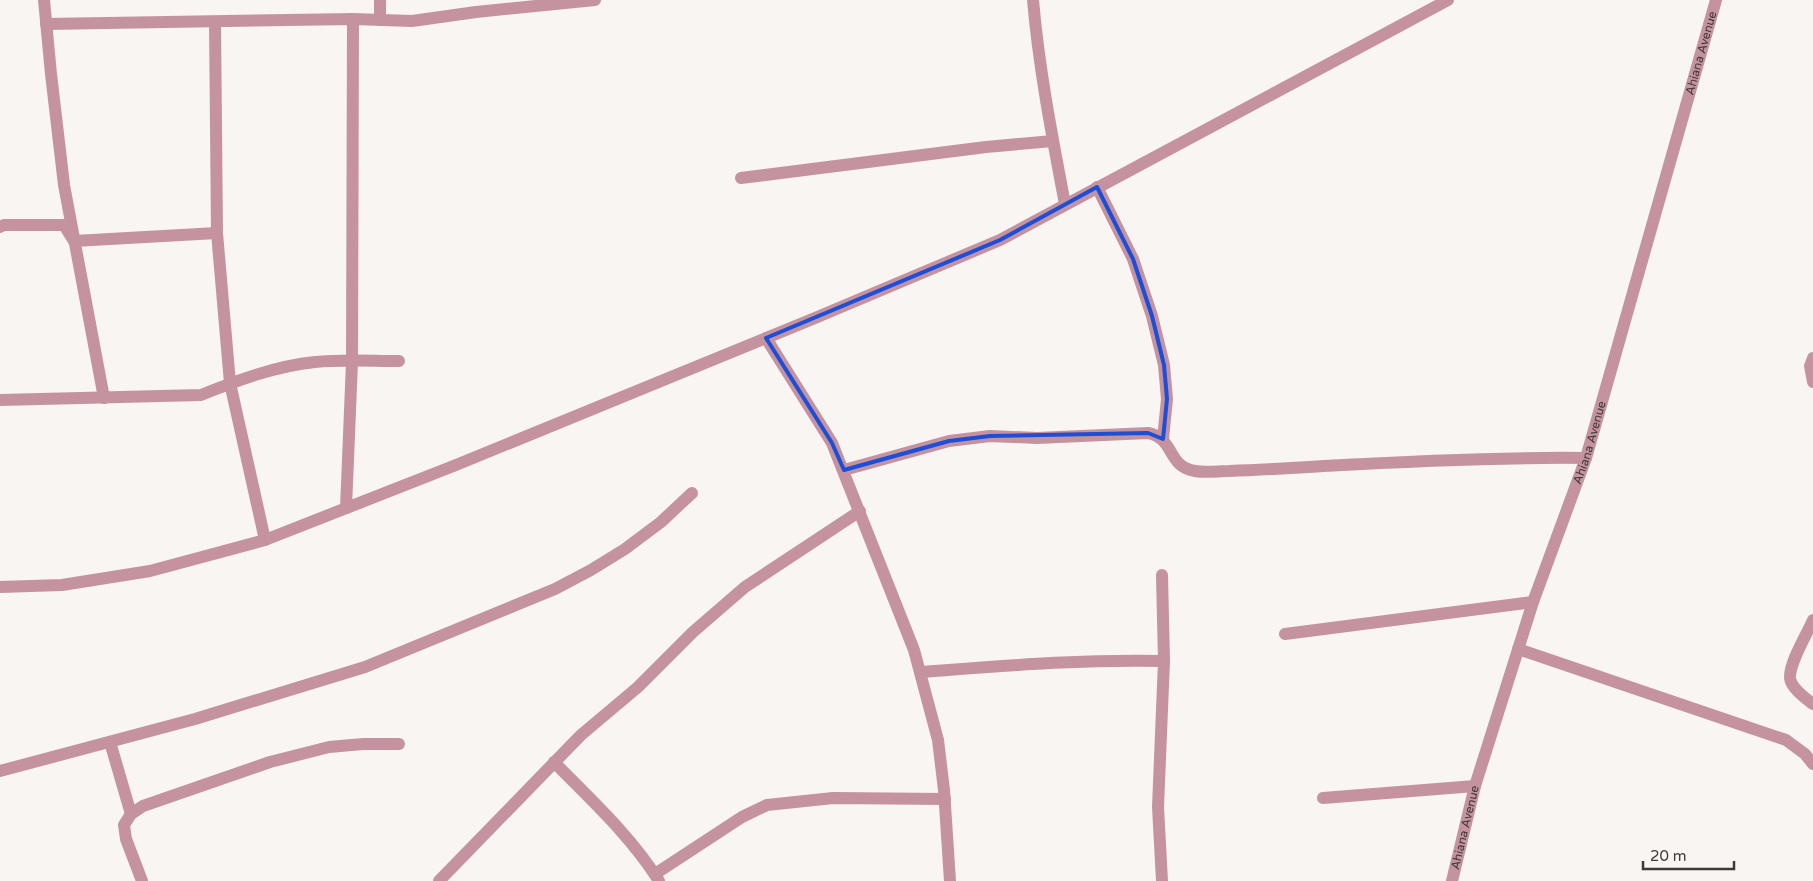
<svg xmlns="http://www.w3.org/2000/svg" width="1813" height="881" font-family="'Varela Round',sans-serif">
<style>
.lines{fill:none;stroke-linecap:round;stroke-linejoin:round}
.lane{stroke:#c5939f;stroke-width:12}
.street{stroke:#c5939f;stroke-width:12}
.marked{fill:none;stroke:#1d4ed8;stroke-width:4;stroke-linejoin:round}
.labels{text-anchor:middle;stroke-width:5;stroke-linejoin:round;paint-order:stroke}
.street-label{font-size:12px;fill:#3c3b39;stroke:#f8f5f2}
</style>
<rect width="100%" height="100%" fill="#f8f5f2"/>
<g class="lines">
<path class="lane" d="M1813,358L1810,366L1813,382
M1813,620C1807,634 1789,663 1790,678C1791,688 1805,698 1813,704
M1518,649L1786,740L1805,754L1813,764"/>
<g class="street">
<path d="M44,0L51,74L64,185L104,398"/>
<path d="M1033,0C1039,69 1052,136 1065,204"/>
<path d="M380,20V0"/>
<path d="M215,22L217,233L230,383L265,540"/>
<path d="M46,24L353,19L412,21L476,12L595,0"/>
<path d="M741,178L986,147L1053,141"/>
<path d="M1097,187L1133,259L1152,316L1164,365L1167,399L1163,439"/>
<path d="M0,227L4,225H64L74,241L217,233"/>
<path d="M766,338L832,443L914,650L938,740L944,790L950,881"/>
<path d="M0,400L201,395C238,380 276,366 315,362C342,359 372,361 399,361"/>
<path d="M844,470L949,441L990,436L1037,438L1148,433C1175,438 1167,467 1195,471C1206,473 1218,471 1229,471C1261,470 1293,468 1324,466C1412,461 1499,457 1586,458"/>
<path d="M346,508L352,362L353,19"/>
<path d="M0,587L62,585L150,571L265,540L456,465L815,318L1000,240L1448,0"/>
<path d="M1285,634L1533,602"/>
<path d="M921,672C1002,666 1083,659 1164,661"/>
<path d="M110,742L131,814"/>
<path d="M554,762C591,800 631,836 659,881"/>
<path d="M0,771L195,719L365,667L555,589L591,570L625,549L661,522L692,493"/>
<path d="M1323,798L1475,786"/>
<path d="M655,874L742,817L767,805L833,798L945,799"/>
<path d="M142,881L126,839L124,825L131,814L143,806L270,762L329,747L363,744H399"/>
<path d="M439,881L581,735L638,687L693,632L745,587L860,511"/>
<path d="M1162,881L1158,807L1164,661L1162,575"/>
<path id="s1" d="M1452,881L1475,786L1533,602L1586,458L1716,0"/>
</g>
</g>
<path class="marked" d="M1097,187L1133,259L1152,316L1164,365L1167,399L1163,439L1148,433L990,436L949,441L844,470L832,443L766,338L1000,240Z"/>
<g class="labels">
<g class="street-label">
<text dy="4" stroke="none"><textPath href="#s1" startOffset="865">Ahiana Avenue</textPath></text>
<text dy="4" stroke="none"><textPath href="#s1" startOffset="460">Ahiana Avenue</textPath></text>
<text dy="4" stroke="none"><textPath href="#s1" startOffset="55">Ahiana Avenue</textPath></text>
</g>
</g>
<path d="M1643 861v8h91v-8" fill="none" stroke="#3c3b39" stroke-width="2.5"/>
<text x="1650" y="861" font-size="15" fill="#3c3b39" stroke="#f8f5f2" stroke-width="4" paint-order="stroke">20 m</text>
</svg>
